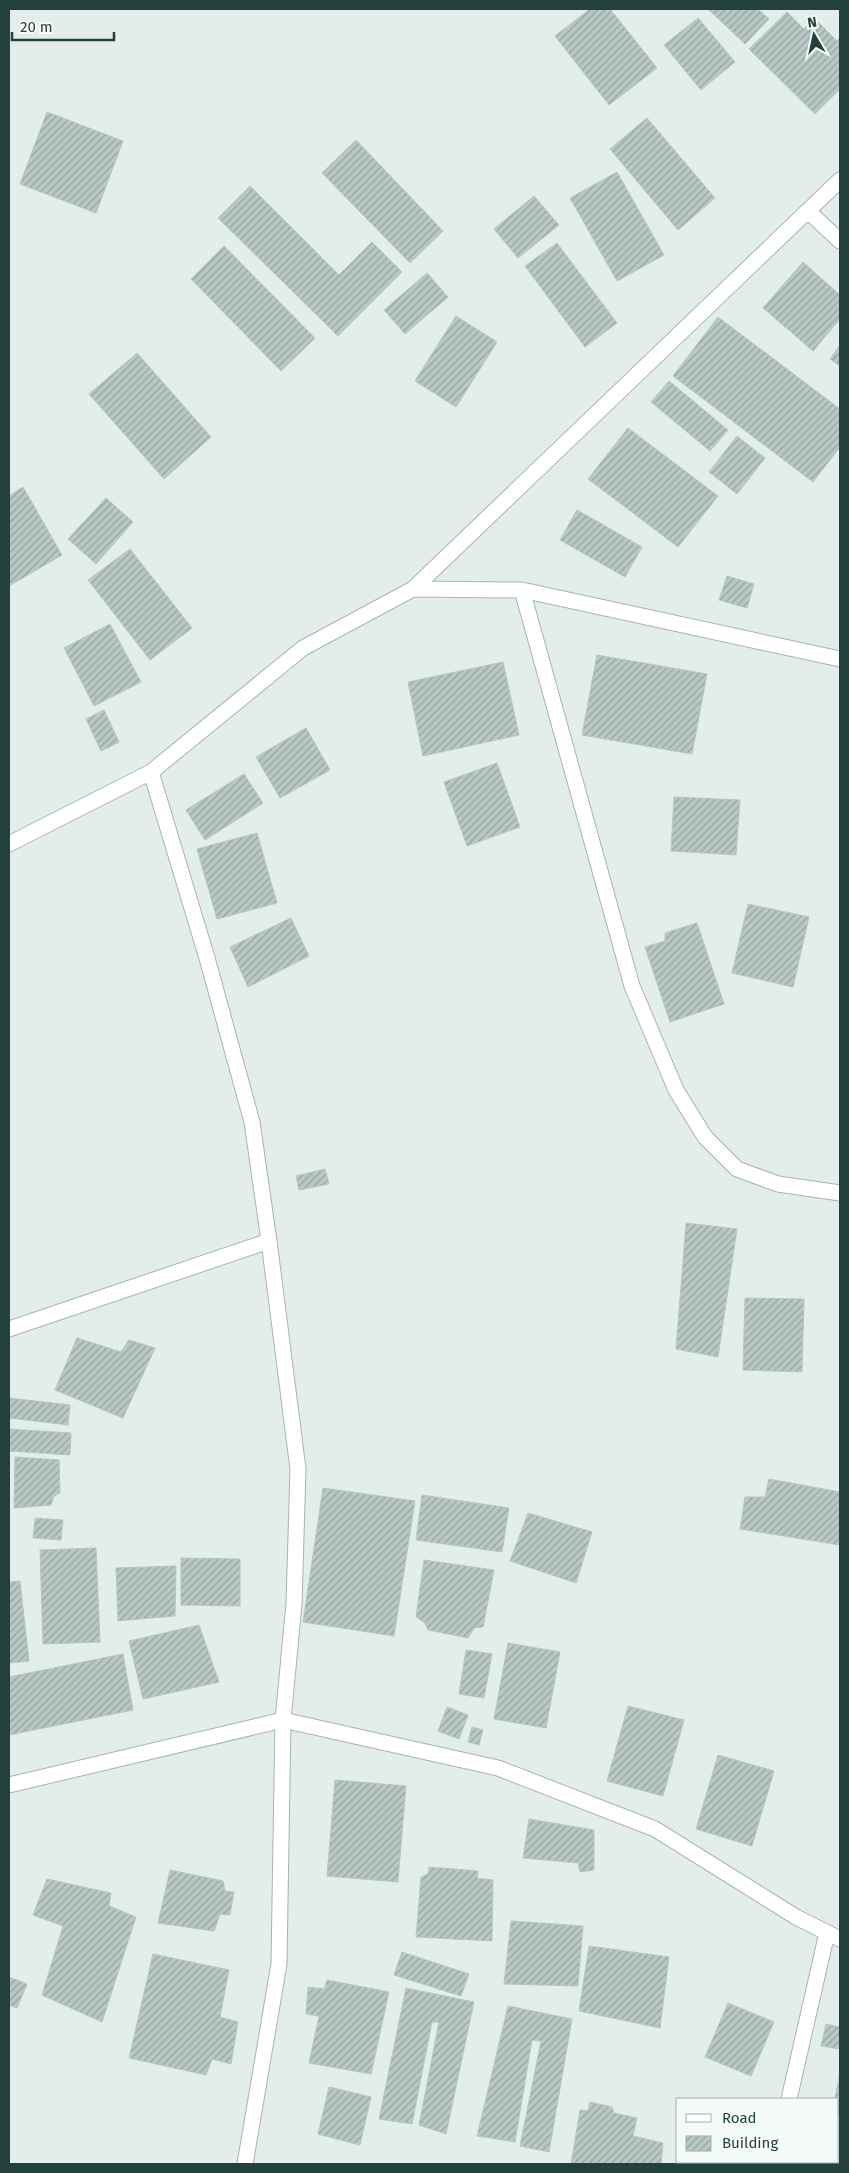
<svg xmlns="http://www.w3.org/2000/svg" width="849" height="2173" font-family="'Fira Sans',sans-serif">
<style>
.building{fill:url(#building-hatch);stroke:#b5c7c2}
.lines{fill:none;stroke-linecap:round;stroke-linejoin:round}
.minor-casing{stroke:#a5b6b2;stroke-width:17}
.minor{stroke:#fff;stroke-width:15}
</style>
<defs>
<pattern id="building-hatch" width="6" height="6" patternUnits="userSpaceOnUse" patternTransform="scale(1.25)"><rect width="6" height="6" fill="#b8c8c4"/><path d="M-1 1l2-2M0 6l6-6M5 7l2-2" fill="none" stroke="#95a4a0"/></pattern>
</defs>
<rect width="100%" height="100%" fill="#e3edea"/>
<path class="building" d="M590,9H610L657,68L609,105L555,36Z
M711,9H758L769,19L745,44L709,10Z
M787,12L804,29L814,18L837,41L840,37V89L815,114L749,49Z
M698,18L735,62L701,90L664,45Z
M47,112L123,141L96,213L20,184Z
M647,118L715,198L678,230L610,149Z
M356,140L443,231L410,263L322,173Z
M617,172L664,255L617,281L570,198Z
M250,186L339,275L372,242L402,272L338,336L218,218Z
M534,196L559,225L518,258L494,229Z
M557,243L617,323L585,347L525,266Z
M224,246L315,338L281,371L191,279Z
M803,262L840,295V319L813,351L763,308Z
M427,273L448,297L405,334L384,310Z
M456,316L497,342L456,407L415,381Z
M718,317L840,409V447L813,482L673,376Z
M840,345V366L830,359Z
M137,353L211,437L164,479L89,394Z
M669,381L728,430L710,451L651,402Z
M628,428L718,496L678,547L588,479Z
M737,436L765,458L737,494L709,472Z
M23,487L62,555L9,586V496Z
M106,498L133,522L96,564L68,539Z
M577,510L642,547L625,577L560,540Z
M130,549L192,628L150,660L88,580Z
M727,576L754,584L747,608L719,600Z
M110,624L141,682L94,706L64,648Z
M597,655L707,674L692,754L582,735Z
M503,662L519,735L423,756L408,682Z
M104,710L119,742L101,751L86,719Z
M306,728L330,770L280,798L256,757Z
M497,763L520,827L467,846L444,782Z
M244,774L263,803L205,840L186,810Z
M674,797L740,800L736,855L671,851Z
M257,833L277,903L217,919L197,849Z
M748,904L809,917L793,987L732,973Z
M291,918L309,956L248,987L230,947Z
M697,923L724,1004L670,1022L645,947L665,941V933Z
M325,1169L329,1184L299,1190L296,1176Z
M686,1223L737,1229L718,1357L676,1349Z
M745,1298L804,1299L802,1372L743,1370Z
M77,1338L121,1352L129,1340L155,1348L123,1418L55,1390Z
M9,1398L70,1405L68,1425L9,1418Z
M9,1429L71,1433L70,1455L9,1451Z
M15,1457L59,1460L60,1493L54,1496L51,1505L14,1508Z
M769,1479L840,1492V1545L740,1529L745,1497H765Z
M323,1488L415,1501L394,1636L303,1622Z
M422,1495L509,1508L502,1552L416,1540Z
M528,1513L592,1532L576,1583L510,1561Z
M35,1518L63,1520L61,1540L33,1538Z
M96,1548L100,1642L43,1644L40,1550Z
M181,1558L240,1559V1606L181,1605Z
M424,1560L494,1570L483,1627L474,1628L468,1638L428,1630L425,1623L416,1617Z
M176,1566L175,1616L118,1621L116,1568Z
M20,1581L29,1661L9,1663V1582Z
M199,1625L219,1682L143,1699L129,1641Z
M508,1643L560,1652L546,1728L494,1719Z
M466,1650L492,1654L484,1698L459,1694Z
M123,1654L133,1710L9,1735V1677Z
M628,1706L684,1720L663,1796L607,1781Z
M447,1707L468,1715L459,1739L438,1731Z
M472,1727L483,1730L479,1745L468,1742Z
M718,1755L774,1771L752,1846L696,1829Z
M335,1780L406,1786L398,1882L327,1876Z
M529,1819L594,1830V1870L580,1872L578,1863L523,1858Z
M429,1867L478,1871L477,1878L493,1880L492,1941L416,1937L421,1877L428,1874Z
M170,1870L223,1881L225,1891L234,1892L230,1915L220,1914L214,1931L158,1923Z
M47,1879L111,1893L109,1906L136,1917L102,2022L42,1995L63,1926L33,1915Z
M511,1921L583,1926L578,1986L504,1984Z
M589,1946L669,1957L660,2028L579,2011Z
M402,1952L469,1974L461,1996L394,1975Z
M153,1954L229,1970L220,2017L238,2022L231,2064L212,2059L206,2075L129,2058Z
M9,1977L27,1984L17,2008L9,2005Z
M327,1980L389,1992L371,2074L309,2063L319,2016L306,2014L308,1987L324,1989Z
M406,1988L474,2002L446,2134L419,2125L439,2022H432L412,2124L379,2119Z
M728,2003L774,2022L751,2076L705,2057Z
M508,2006L572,2019L549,2152L520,2146L541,2041L532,2040L515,2142L477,2136Z
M826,2024L840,2027V2049L821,2046Z
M840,2072V2116L838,2115V2099H835Z
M329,2087L371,2097L360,2145L318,2134Z
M590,2102L612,2107L614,2113L637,2118L633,2136L663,2143L661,2164H571L580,2110L588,2111Z"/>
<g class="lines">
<defs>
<path id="minor" d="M809,212L840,241
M413,589L840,180
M522,590L632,986L676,1090L705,1137L737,1169L778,1184L840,1193
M151,772L207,958L252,1122L269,1241L298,1469L294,1604L283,1720L279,1964L245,2164
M9,844L151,772L303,648L413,589L522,590L840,659
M9,1329L269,1241
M9,1785L283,1720L498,1768L655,1829L796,1917L840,1939
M789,2099L827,1933
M774,2164L775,2162"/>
</defs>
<use href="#minor" class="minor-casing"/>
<use href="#minor" class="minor"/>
</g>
<rect width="849" height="2173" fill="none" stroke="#22403c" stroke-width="20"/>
<rect x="676" y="2098" width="162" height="65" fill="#f4faf7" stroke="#a0b0ac"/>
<rect x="686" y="2114" width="25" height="8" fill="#ffffff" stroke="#a0b0ac"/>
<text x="722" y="2123" font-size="15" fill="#22403c">Road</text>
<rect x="686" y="2136" width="25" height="15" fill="url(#building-hatch)" stroke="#a0b0ac"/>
<text x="722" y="2148" font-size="15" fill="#22403c">Building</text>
<g transform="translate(814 35) rotate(351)" stroke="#f4faf7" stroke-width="4" paint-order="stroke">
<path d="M0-4L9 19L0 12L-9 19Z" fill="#22403c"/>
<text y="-8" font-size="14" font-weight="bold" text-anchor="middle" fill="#22403c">N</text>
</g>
<path d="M12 32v8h102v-8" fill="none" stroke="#22403c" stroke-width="2.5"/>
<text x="20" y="32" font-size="15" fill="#22403c" stroke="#f4faf7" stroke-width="4" paint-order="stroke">20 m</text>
</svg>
